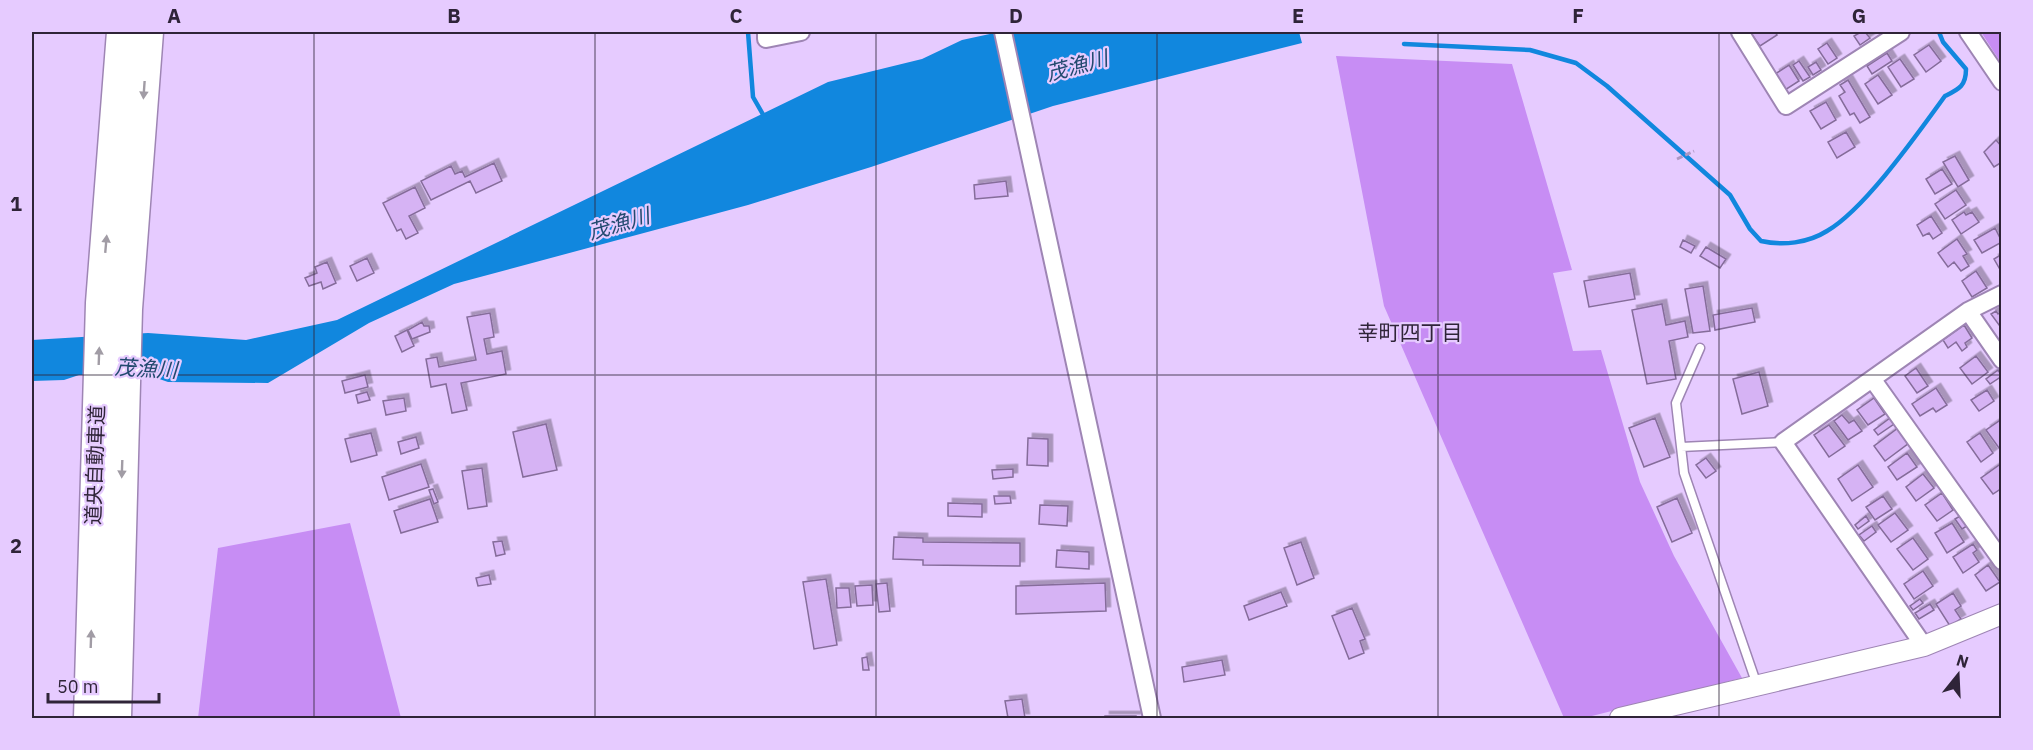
<svg xmlns="http://www.w3.org/2000/svg" width="2033" height="750" font-family="'IBM Plex Sans','Noto Sans JP',sans-serif">
<style>
.green{fill:#c78df4}
.water{fill:#1187de}
.lines{fill:none;stroke-linecap:round;stroke-linejoin:round}
.stream{stroke:#1187de;stroke-width:4.5}
.building{fill:#d6b3f4;stroke:#856c9a;stroke-width:1.5;filter:url(#shadow)}
.service-casing{stroke:#9e85b4;stroke-width:11}
.minor-casing{stroke:#9e85b4;stroke-width:20}
.tertiary-casing{stroke:#9e85b4;stroke-width:22}
.motorway-casing{stroke:#9e85b4;stroke-width:33}
.path{stroke:#ad97c2;stroke-width:3;stroke-dasharray:6 3;stroke-linecap:butt}
.service{stroke:#fff;stroke-width:8}
.minor{stroke:#fff;stroke-width:16}
.tertiary{stroke:#fff;stroke-width:20}
.motorway{stroke:#fff;stroke-width:30}
.oneway{fill:#a19ca5}
.grid{fill:none;stroke:#2f2438;stroke-width:1.5;stroke-opacity:0.55}
.labels{text-anchor:middle;stroke-width:4.5;stroke-linejoin:round;paint-order:stroke}
.street-label{font-size:20px;fill:#2f2438;stroke:#e6cbff}
.water-label{font-size:21px;font-style:italic;fill:#224a6f;stroke:#e6cbff}
.neighbourhood-label{font-size:21px;fill:#2f2438;stroke:#e6cbff}
.neatline{fill:none;stroke:#2f2438;stroke-width:2}
.grid-label{font-size:20px;text-anchor:middle;font-weight:bold;fill:#2f2438}
</style>
<defs>
<filter id="shadow"><feDropShadow dx="4.5" dy="-4.5" stdDeviation="0" flood-color="#0004"/></filter>
</defs>
<rect width="100%" height="100%" fill="#e6cbff"/>
<path class="green" d="M1981,32H2001V63Z
M1336,56L1512,64L1572,270L1553,273L1573,351L1601,350L1640,482L1674,556L1742,678L1584,718H1564L1384,306Z
M350,523L401,718H198L218,548Z"/>
<path class="water" d="M999,32H1299L1302,43L1053,106L871,167L748,205L454,284L369,323L268,383L168,382L145,374L79,375L64,380L32,381V340L148,333L246,340L337,320L828,82L922,59L962,40Z"/>
<g class="lines">
<path class="stream" d="M748,32L753,97L765,118
M1404,44L1530,50L1576,63L1607,86L1730,195L1750,229L1761,241C1783,246 1808,243 1827,231C1865,209 1918,133 1945,96C1959,89 1966,86 1966,69L1943,42L1939,32"/>
</g>
<path class="building" d="M1750,32H1775L1777,35L1760,46Z
M1861,32H1865L1870,38L1860,45L1854,36Z
M1827,43L1837,58L1828,64L1818,49Z
M1929,45L1941,61L1926,72L1914,55Z
M1887,53L1892,61L1872,74L1867,66Z
M1900,59L1914,79L1901,87L1888,67Z
M1799,61L1810,77L1803,81L1793,65Z
M1816,62L1821,70L1813,75L1808,67Z
M1789,65L1799,81L1785,90L1775,74Z
M1878,75L1892,95L1878,104L1865,84Z
M1848,80L1870,117L1860,123L1854,113L1850,115L1839,96L1845,92L1840,85Z
M1826,102L1836,120L1821,129L1810,111Z
M1846,132L1855,147L1837,158L1828,142Z
M1996,140L2002,147V162L1994,167L1984,152Z
M1955,156L1969,180L1958,187L1943,162Z
M494,163L502,181L476,193L470,181L431,200L421,181L451,166L455,174L462,171L465,177Z
M1942,169L1952,184L1935,194L1926,179Z
M1006,181L1008,196L975,199L974,185Z
M415,187L425,208L409,216L418,233L406,239L401,229L397,231L383,203Z
M1956,190L1966,205L1945,219L1935,204Z
M1964,212L1966,215L1972,212L1979,222L1961,234L1952,220Z
M1931,216L1942,233L1933,239L1929,233L1923,236L1917,225Z
M1995,228L2002,242L1982,253L1974,240Z
M1957,239L1967,254L1963,256L1969,266L1961,271L1954,262L1948,267L1938,253Z
M1683,240L1695,246L1691,253L1680,247Z
M1706,247L1726,259L1720,268L1700,256Z
M2002,254V273L1994,259Z
M367,258L374,273L357,281L350,266Z
M327,262L336,283L323,289L321,282L309,286L305,278L317,273L315,267Z
M1976,271L1987,288L1972,297L1962,281Z
M1630,273L1635,299L1589,307L1584,281Z
M1703,286L1710,331L1693,333L1685,289Z
M1662,304L1666,325L1685,321L1688,337L1669,341L1676,379L1647,384L1632,310Z
M1752,308L1755,322L1715,330L1713,315Z
M1996,311L1998,314L2002,311V329L1991,314Z
M490,313L494,337L484,339L487,354L502,351L506,374L461,383L467,410L452,413L446,384L431,387L426,359L437,357L439,367L476,360L467,317Z
M422,322L424,326H429L430,332L412,339L408,330Z
M1964,325L1972,338L1965,343L1967,347L1962,351L1956,342L1948,348L1943,340Z
M407,330L414,346L402,352L395,336Z
M1976,356L1988,372L1972,384L1960,368Z
M1916,368L1928,386L1917,393L1905,376Z
M1998,370L2002,376L1990,384L1986,379Z
M1759,372L1768,406L1742,414L1733,379Z
M365,375L368,387L345,393L342,381Z
M1936,388L1947,405L1936,412L1933,408L1920,416L1912,404Z
M1987,390L1994,401L1979,411L1971,400Z
M367,392L370,400L358,403L356,395Z
M404,398L406,411L386,415L383,401Z
M1874,398L1885,414L1868,425L1857,410Z
M1842,415L1849,423L1854,420L1862,431L1848,440L1834,421Z
M1655,418L1670,457L1644,467L1629,428Z
M1890,418L1894,424L1878,435L1874,430Z
M2002,419V446L1999,448L1986,430Z
M546,424L557,470L523,477L513,432Z
M1829,425L1845,446L1829,457L1814,435Z
M1898,428L1909,443L1885,461L1874,446Z
M371,433L377,455L351,462L345,439Z
M1980,433L1993,453L1981,462L1967,442Z
M416,437L419,448L401,454L398,442Z
M1028,438L1048,439V466L1027,465Z
M1907,453L1917,467L1897,480L1888,467Z
M1706,458L1716,471L1706,478L1696,465Z
M2002,463V488L1993,494L1981,478Z
M421,464L429,487L389,500L382,477Z
M1858,465L1873,487L1852,501L1838,479Z
M482,468L487,506L468,509L462,471Z
M1013,469V477L993,479L992,470Z
M1923,474L1934,488L1916,501L1906,487Z
M433,489L438,502L434,504L429,490Z
M1942,493L1953,510L1937,521L1925,505Z
M994,496H1010L1011,503L995,504Z
M1883,496L1892,509L1875,520L1866,507Z
M1677,498L1692,533L1672,542L1657,507Z
M430,499L438,522L401,533L394,511Z
M948,503L982,504V517L948,516Z
M1040,505L1068,506L1067,526L1039,524Z
M1895,513L1908,530L1891,542L1878,525Z
M1866,516L1869,521L1858,529L1855,525Z
M1960,516L1967,526L1962,529L1955,519Z
M1952,523L1964,542L1947,553L1935,533Z
M1872,526L1876,532L1864,541L1859,535Z
M894,537L923,538V542L1020,543V566L923,565V560L893,559Z
M1913,538L1928,559L1913,570L1897,549Z
M502,541L505,554L496,556L493,542Z
M1301,542L1314,578L1297,585L1284,548Z
M1973,544L1977,550L1973,553L1979,562L1963,573L1953,557Z
M1057,550L1089,552V569L1056,567Z
M1988,565L2000,582L1986,591L1975,575Z
M1923,571L1933,586L1914,599L1904,584Z
M489,575L491,584L478,586L476,578Z
M826,579L837,645L814,649L803,582Z
M887,583L890,611L879,612L876,584Z
M1105,583L1106,611L1016,614V586Z
M872,585L873,605L857,606L855,586Z
M836,588H849L851,607L837,608Z
M1281,592L1287,606L1249,620L1244,606Z
M1953,593L1961,606L1955,610L1961,619L1950,626L1936,604Z
M1920,599L1923,603L1913,610L1910,606Z
M1930,604L1934,610L1919,619L1915,613Z
M1352,608L1365,639L1360,641L1364,653L1349,659L1332,616Z
M867,657L869,670H863L862,658Z
M1222,660L1225,675L1184,682L1182,667Z
M1022,699L1025,718H1008L1005,701Z
M1105,716H1136V718H1105Z"/>
<g class="lines">
<defs>
<path id="service" d="M1700,348L1676,403L1684,473L1757,685
M1681,447L1783,442"/>
<path id="minor" d="M766,32V39L801,32
M1003,32L1152,718
M1740,32L1786,106L1901,32
M1968,32L2002,82
M1968,311L2002,360
M1873,380L2002,561
M1924,646L1783,442L1968,311L2002,294"/>
<path id="tertiary" d="M1620,718L1924,646L2002,614"/>
<path id="motorway" d="M89,718L101,303L122,32
M116,718L127,309L148,32"/>
</defs>
<use href="#service" class="service-casing"/>
<use href="#minor" class="minor-casing"/>
<use href="#tertiary" class="tertiary-casing"/>
<use href="#motorway" class="motorway-casing"/>
<path class="path" d="M1677,159L1694,151"/>
<use href="#service" class="service"/>
<use href="#minor" class="minor"/>
<use href="#tertiary" class="tertiary"/>
<use href="#motorway" class="motorway"/>
</g>
<defs><path id="oneway-solid" d="M-6-.8H1V-3.2L6.5 0L1 3.2V.8H-6Z" transform="scale(1.5)"/></defs>
<g class="oneway">
<use href="#oneway-solid" transform="translate(144 90) rotate(94)"/>
<use href="#oneway-solid" transform="translate(106 244) rotate(-85)"/>
<use href="#oneway-solid" transform="translate(99 356) rotate(-88)"/>
<use href="#oneway-solid" transform="translate(122 469) rotate(92)"/>
<use href="#oneway-solid" transform="translate(91 639) rotate(-88)"/>
</g>
<path class="grid" d="M314,32V718M595,32V718M876,32V718M1157,32V718M1438,32V718M1719,32V718M32,375H2002"/>
<g class="labels">
<g class="street-label">
<text transform="translate(95 465) rotate(-88)" y="7">道央自動車道</text>
</g>
<g class="water-label">
<text transform="translate(1077 66) rotate(-15)" y="7">茂漁川</text>
<text transform="translate(619 224) rotate(-16)" y="7">茂漁川</text>
<text transform="translate(146 369) rotate(3)" y="7">茂漁川</text>
</g>
<g class="neighbourhood-label">
<text x="1410" y="340">幸町四丁目</text>
</g>
</g>
<rect width="2033" height="750" fill="none" stroke="#e6cbff" stroke-width="66"/>
<g transform="translate(1958 675) rotate(18)" stroke="#e6cbff" stroke-width="4.5" paint-order="stroke">
<path d="M0-4.5L10 22L0 15L-10 22Z" fill="#2f2438"/>
<text y="-9" font-size="16" font-weight="bold" text-anchor="middle" fill="#2f2438">N</text>
</g>
<path d="M48 693v9h111v-9" fill="none" stroke="#2f2438" stroke-width="3"/>
<text x="57" y="693" font-size="18" fill="#2f2438" stroke="#e6cbff" stroke-width="4.5" paint-order="stroke">50 m</text>
<rect x="33" y="33" width="1967" height="684" class="neatline"/>
<g class="grid-label">
<text x="174" y="23">A</text>
<text x="454" y="23">B</text>
<text x="736" y="23">C</text>
<text x="1016" y="23">D</text>
<text x="1298" y="23">E</text>
<text x="1578" y="23">F</text>
<text x="1859" y="23">G</text>
<text x="16" y="211">1</text>
<text x="16" y="553">2</text>
</g>
</svg>
